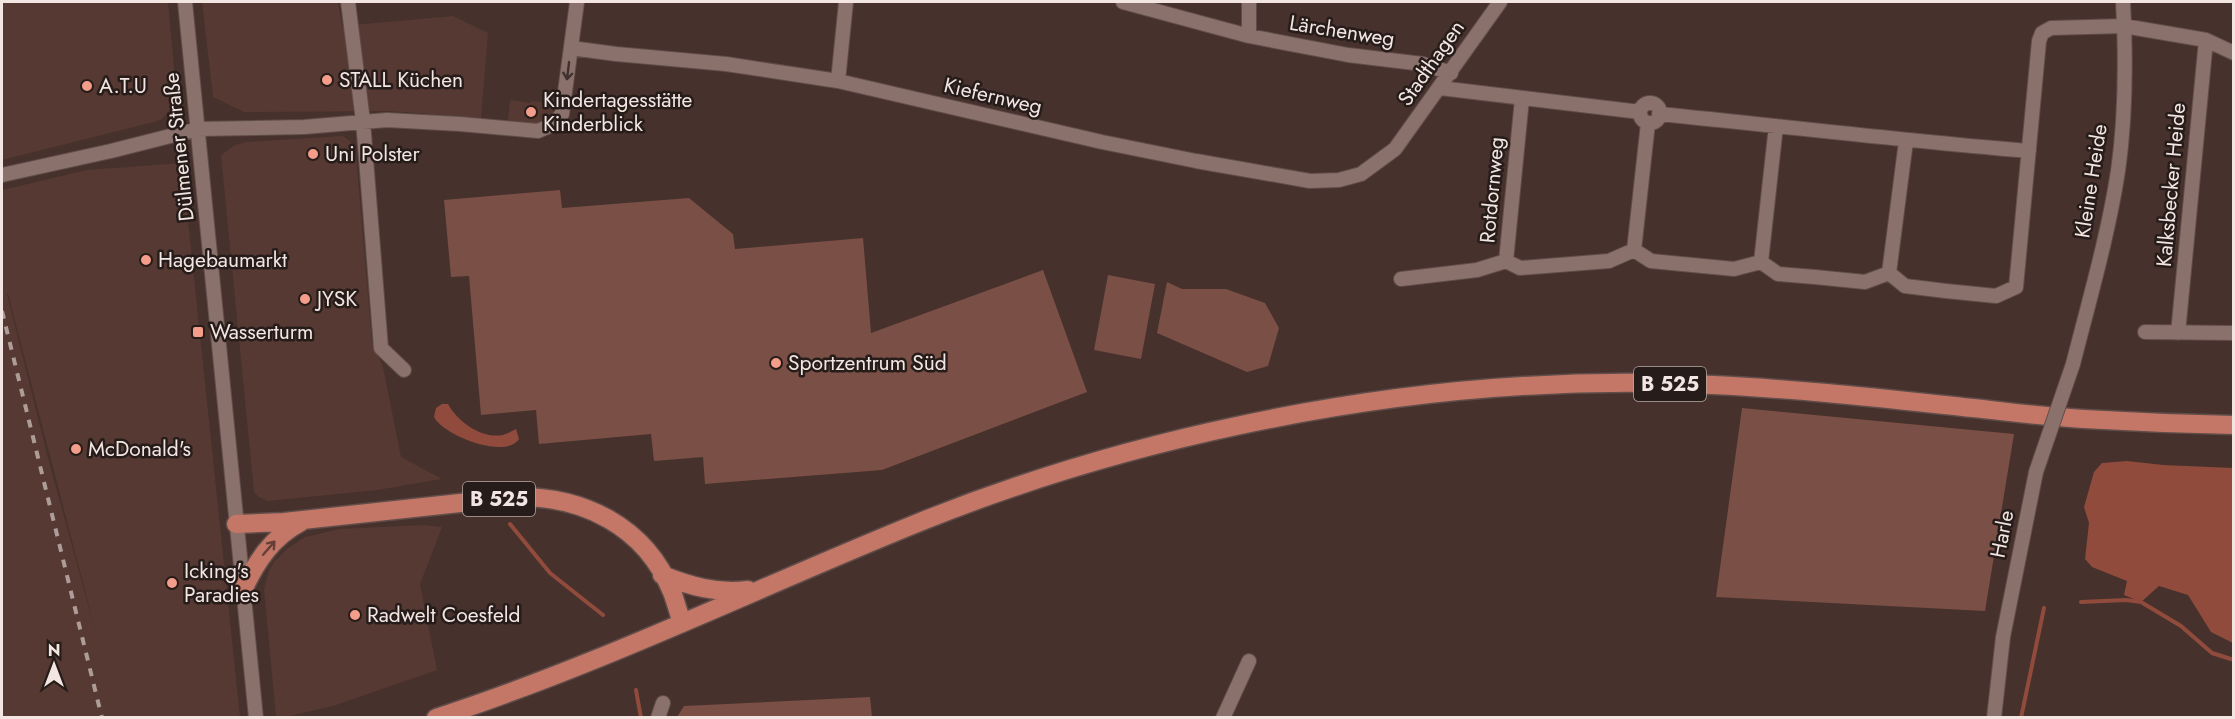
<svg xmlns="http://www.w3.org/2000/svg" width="2235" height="719" font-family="Jost,sans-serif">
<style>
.built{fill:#563932;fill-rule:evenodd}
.green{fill:#7a4f46}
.water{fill:#904b3d}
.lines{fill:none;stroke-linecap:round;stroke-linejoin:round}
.stream{stroke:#904b3d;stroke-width:4}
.minor-casing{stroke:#604d49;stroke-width:16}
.major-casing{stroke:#604d49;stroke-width:21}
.minor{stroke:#8b716c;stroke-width:14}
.major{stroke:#c47767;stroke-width:18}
.rail{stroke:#ad9c98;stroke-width:4;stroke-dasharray:8 8;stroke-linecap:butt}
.minor-bridge-casing{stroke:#604d49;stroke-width:16;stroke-linecap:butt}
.minor-bridge{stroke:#8b716c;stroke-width:14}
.oneway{stroke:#3f312e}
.oneway2{stroke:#654038}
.poi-dot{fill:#f49d8b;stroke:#261c19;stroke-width:2}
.labels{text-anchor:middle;stroke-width:5;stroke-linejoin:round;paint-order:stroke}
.shield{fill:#261c19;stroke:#b6a9a5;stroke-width:1.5}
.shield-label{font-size:20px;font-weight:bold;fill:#f3e5e1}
.street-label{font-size:21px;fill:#f3e5e1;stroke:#261c19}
.poi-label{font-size:21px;fill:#f3e5e1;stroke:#261c19;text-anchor:start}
</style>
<rect width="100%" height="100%" fill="#47312c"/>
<path class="built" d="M2,2H168L177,100L171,109L162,119L154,122L2,160Z
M202,2H338L342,26L453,16L488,33L481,118L390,111L244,112L213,97Z
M510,100L531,103V101L557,104L548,119L541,123L531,124L508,120Z
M343,136L352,143L356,156L372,342L383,367L401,457L442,479L377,490L268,501L259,497L254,492L221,155L235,145L246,142Z
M182,163L240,717H2V190L87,170ZM7,294H8L97,637L48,458Z
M423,525L442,527L420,584L437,670L336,705L286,717H276L264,589L269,570L274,562L288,548L305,537L340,529Z"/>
<path class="green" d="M560,190L562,208L689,198L733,234L735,249L863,238L871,333L1043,270L1087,392L882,470L705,484L703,457L654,461L651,434L539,444L536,410L481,415L469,276L451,277L444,200Z
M1108,275L1155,284L1141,359L1094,350Z
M1167,282L1182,289H1226L1265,303L1279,328L1268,366L1247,372L1157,333Z
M1742,408L2014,434L1985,611L1716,597Z
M870,697L872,717H677L684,706Z"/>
<path class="water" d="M442,404H448C458,422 481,439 503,435C507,434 512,431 516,429L519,439C505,460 443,435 434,417L436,408Z
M2127,461L2163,465L2233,468V643L2211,632L2188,595L2159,586L2141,602L2124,595L2127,581L2092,567L2085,559L2089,523L2084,507L2094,472L2102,463Z"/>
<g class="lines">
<path class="stream" d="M510,524L550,573L603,615
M2081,602L2126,600L2141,602L2181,626L2212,653L2234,660
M636,690L641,718
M2021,718L2044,608"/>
<defs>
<path id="minor" d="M185,2L256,718
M348,2L363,121L381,348L404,370
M1123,2L1249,36L1348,55L1423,64L1451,73
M1249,2V36
M571,48L616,54L726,64L838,81L1102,142L1196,161L1310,181L1339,180L1361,174L1395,149L1500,2
M838,81L846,2
M1440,88L1640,112
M1522,99L1506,261L1520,268L1609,261L1634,250
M1640 113a10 10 0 1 1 20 0a10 10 0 1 1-20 0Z
M1659,114C1782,126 1905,141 2029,151
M1648,123L1634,250L1651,261L1734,269L1761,262
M1776,126L1761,262L1778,274L1815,277L1865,282L1889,273L1905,286L1946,291L1996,296L2016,287L2039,41L2042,33L2051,28L2124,26L2206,40L2234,53
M2,175L111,151L198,129L304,127L387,120L460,124L538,131L552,125L562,114L577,2
M1889,273L1906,141
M1401,279L1477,270L1506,261
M2145,332L2234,333
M2178,333L2206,40
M2073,364C2089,301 2108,236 2118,171C2126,115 2126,58 2123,2
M658,718L663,703
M1223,718L1249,661
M1994,718L2003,637L2036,472"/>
<path id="major" d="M236,524L284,522L516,497C583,496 645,526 672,592C676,602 678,612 682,622
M662,575C690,586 717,594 748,590
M243,590C256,562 272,537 301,522
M436,718C602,664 759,587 920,522C1024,480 1132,448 1241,425C1395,392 1556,377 1713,385C1800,389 1887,399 1973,408C2010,412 2047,417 2084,419C2134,422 2184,424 2234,425"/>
</defs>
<use href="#minor" class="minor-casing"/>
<use href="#major" class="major-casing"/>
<use href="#minor" class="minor"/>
<use href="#major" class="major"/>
<path class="rail" d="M2,311L102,718"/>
<defs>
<path id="minor-bridge" d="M2036,472L2073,364"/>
</defs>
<use href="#minor-bridge" class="minor-bridge-casing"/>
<use href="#minor-bridge" class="minor-bridge"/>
</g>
<defs><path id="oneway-shaft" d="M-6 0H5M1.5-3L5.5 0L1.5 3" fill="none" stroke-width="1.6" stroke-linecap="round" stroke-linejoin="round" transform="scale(1.5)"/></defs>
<use class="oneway" href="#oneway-shaft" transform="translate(568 71) rotate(97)"/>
<use class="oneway2" href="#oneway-shaft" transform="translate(269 548) rotate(-49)"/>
<g class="poi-dot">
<circle cx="327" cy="80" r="6"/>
<circle cx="87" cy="86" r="6"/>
<circle cx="531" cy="112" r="6"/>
<circle cx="313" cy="154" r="6"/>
<circle cx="146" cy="260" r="6"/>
<circle cx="305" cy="299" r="6"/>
<rect x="192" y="326" width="12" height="12" rx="3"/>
<circle cx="776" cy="363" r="6"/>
<circle cx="76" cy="449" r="6"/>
<circle cx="172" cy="583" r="6"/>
<circle cx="355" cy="615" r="6"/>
</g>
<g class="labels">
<g class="shield">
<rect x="1634" y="367" width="72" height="34" rx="4.5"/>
<rect x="463" y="482" width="72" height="34" rx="4.5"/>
</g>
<g class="shield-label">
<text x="1670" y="391">B 525</text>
<text x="499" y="506">B 525</text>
</g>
<g class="street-label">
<text transform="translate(1342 31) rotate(9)" y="7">Lärchenweg</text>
<text transform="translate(1431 63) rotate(-55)" y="7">Stadthagen</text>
<text transform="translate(993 96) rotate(13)" y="7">Kiefernweg</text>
<text transform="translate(179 147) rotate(-96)" y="7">Dülmener Straße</text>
<text transform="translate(2091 181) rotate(-81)" y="7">Kleine Heide</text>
<text transform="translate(2171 185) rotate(-85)" y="7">Kalksbecker Heide</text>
<text transform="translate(1492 190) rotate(-85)" y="7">Rotdornweg</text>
<text transform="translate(2002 534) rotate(-79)" y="7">Harle</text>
</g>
<g class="poi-label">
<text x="339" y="87">STALL Küchen</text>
<text x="99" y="93">A.T.U</text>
<text x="543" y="107">Kindertagesstätte<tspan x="543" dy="24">Kinderblick</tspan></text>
<text x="325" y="161">Uni Polster</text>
<text x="158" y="267">Hagebaumarkt</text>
<text x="317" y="306">JYSK</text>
<text x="210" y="339">Wasserturm</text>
<text x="788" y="370">Sportzentrum Süd</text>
<text x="88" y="456">McDonald's</text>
<text x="184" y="578">Icking's<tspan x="184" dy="24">Paradies</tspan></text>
<text x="367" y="622">Radwelt Coesfeld</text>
</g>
</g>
<rect width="2235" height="719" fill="none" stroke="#f3e5e1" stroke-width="6"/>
<g transform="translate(54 665)" stroke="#261c19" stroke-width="4.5" paint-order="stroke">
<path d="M0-4.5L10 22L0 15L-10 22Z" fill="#f3e5e1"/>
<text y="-9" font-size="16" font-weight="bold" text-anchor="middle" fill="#f3e5e1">N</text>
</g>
</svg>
